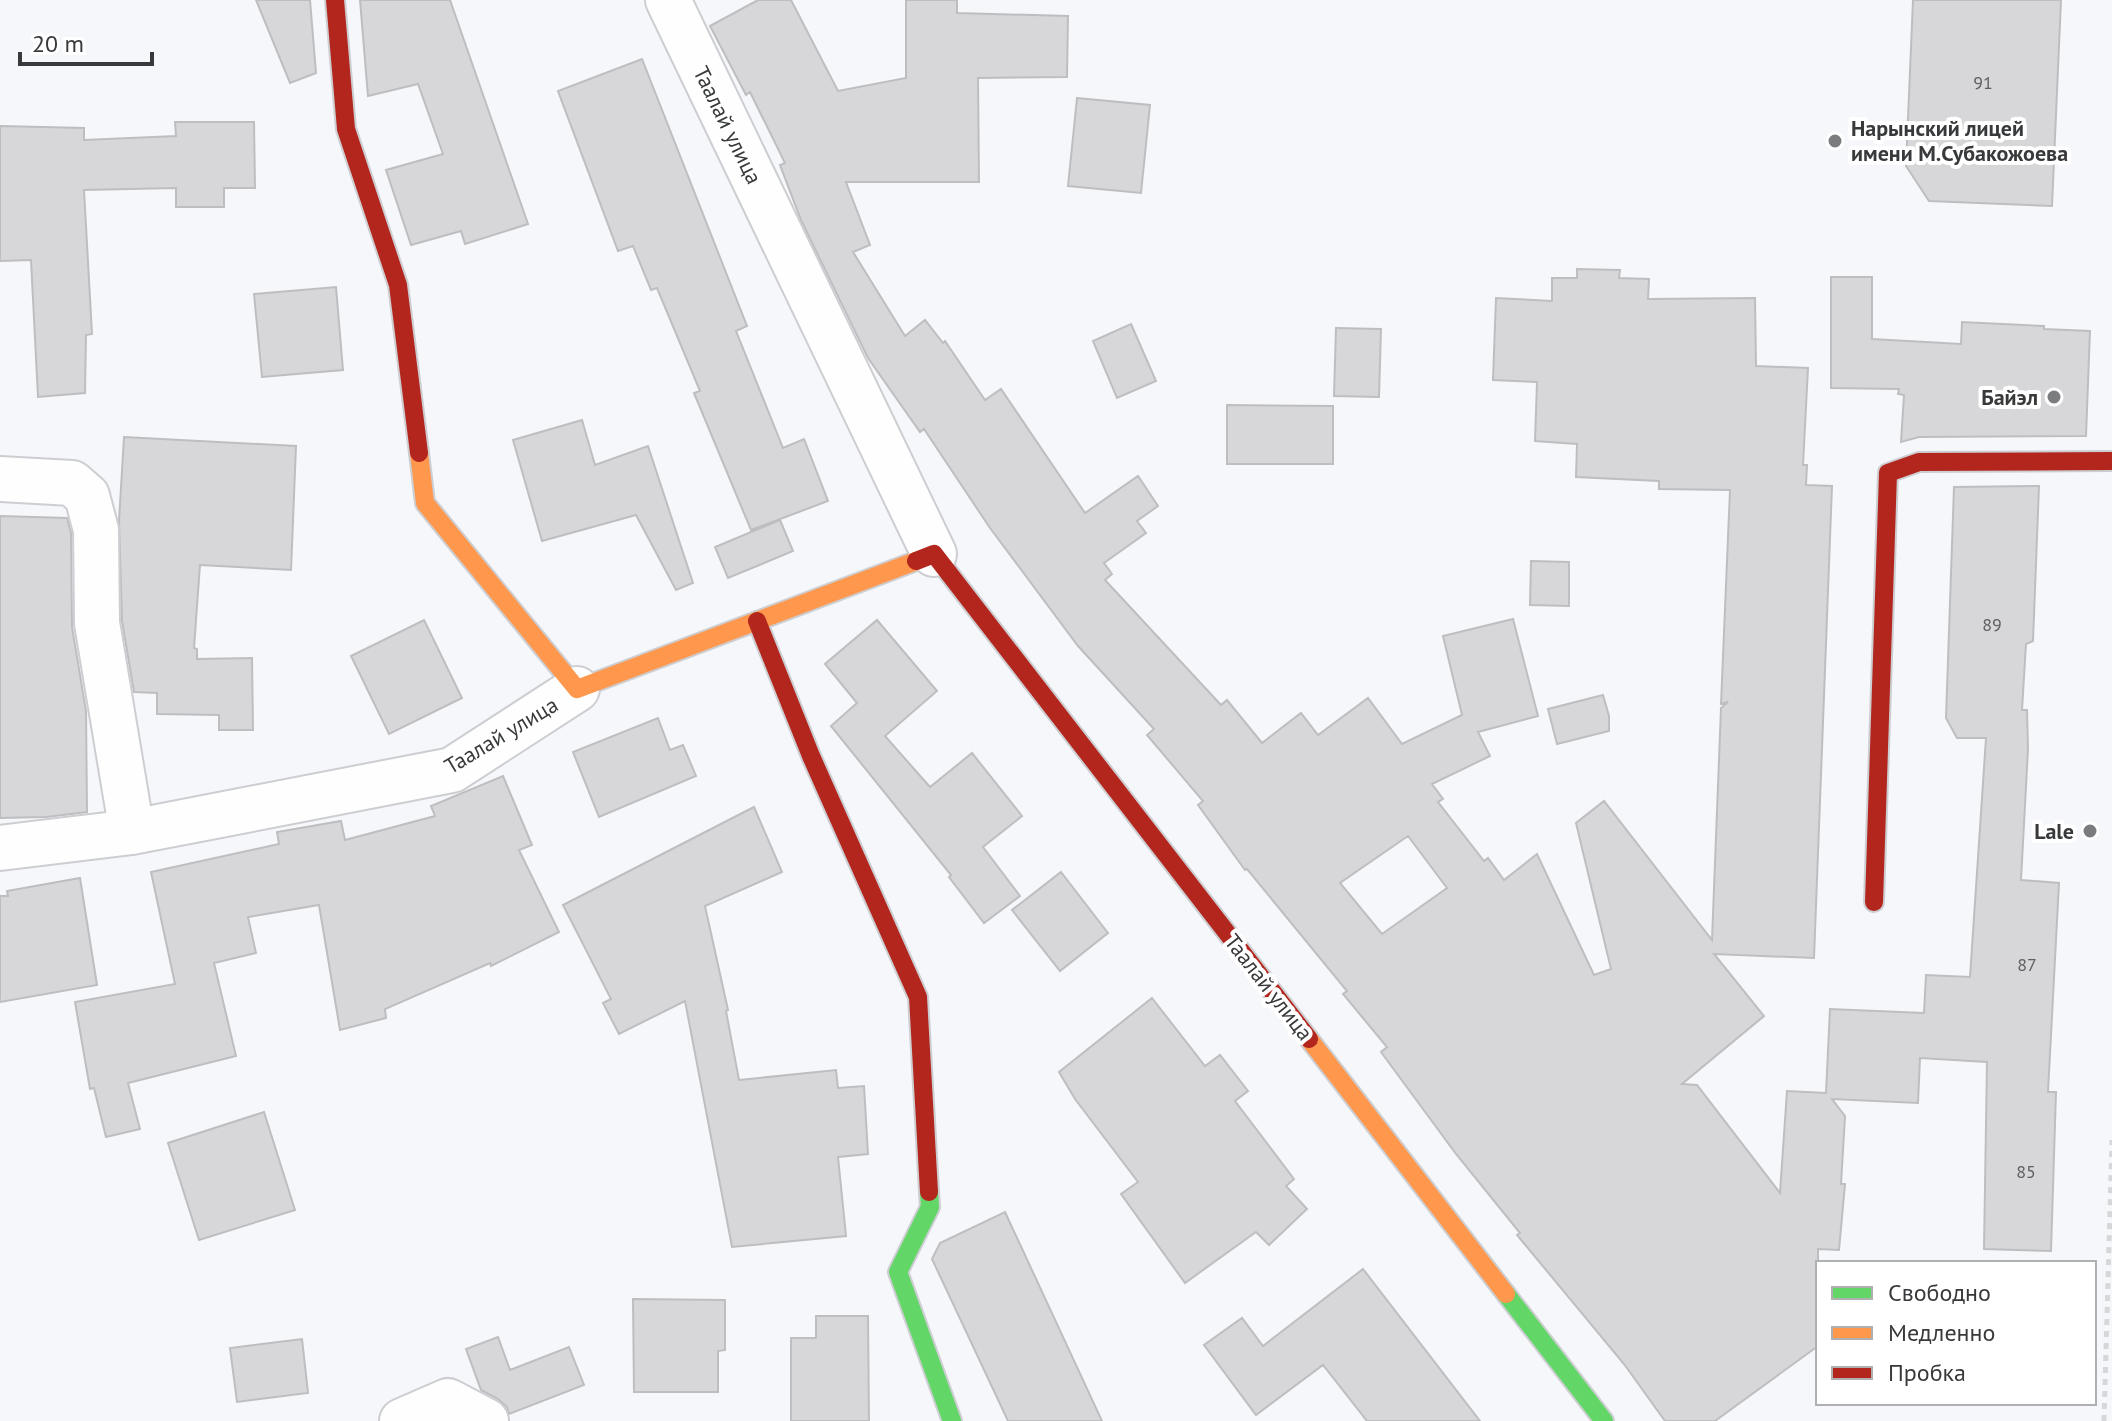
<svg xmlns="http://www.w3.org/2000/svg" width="2112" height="1421" font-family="'PT Sans',sans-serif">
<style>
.building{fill:#d7d7da;stroke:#bebec1;stroke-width:2;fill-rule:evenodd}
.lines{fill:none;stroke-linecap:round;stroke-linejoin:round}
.street-casing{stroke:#cdced1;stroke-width:48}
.fast-casing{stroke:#cdced1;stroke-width:22}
.slow-casing{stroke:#cdced1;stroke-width:22}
.jam-casing{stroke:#cdced1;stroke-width:22}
.path{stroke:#d7d7d9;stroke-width:5;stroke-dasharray:6 6;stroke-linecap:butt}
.street{stroke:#fefefe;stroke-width:44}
.fast{stroke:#63d668;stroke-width:18}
.slow{stroke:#ff974d;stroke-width:18}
.jam{stroke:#b3261e;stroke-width:18}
.poi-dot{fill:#7a7c7e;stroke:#fff;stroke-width:3}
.labels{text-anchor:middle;stroke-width:8;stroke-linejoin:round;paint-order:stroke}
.number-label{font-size:18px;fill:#5f6063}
.street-label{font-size:22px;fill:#37393b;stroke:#fff}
.poi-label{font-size:22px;font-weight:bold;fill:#37393b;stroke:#fff;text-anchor:end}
</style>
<rect width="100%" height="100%" fill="#f6f7fb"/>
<path class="building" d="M256,0H310L316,73L290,83Z
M360,0H450L528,224L465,244L461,231L411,245L386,170L443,154L418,84L368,96Z
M758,0H791L838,91L906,78V0H957V13L1068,16L1067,77L978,78L979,182H846L870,245L853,252L905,336L925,320L943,343L945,341L985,400L1001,389L1085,513L1138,476L1158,506L1137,521L1146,533L1104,563L1112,574L1105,580L1221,705L1227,700L1262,743L1301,713L1318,735L1368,698L1402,744L1462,715L1443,636L1513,619L1538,716L1478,732L1490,756L1432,784L1443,799L1438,802L1484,861L1488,858L1504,880L1537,854L1594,975L1611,969L1576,823L1604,801L1712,940L1721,708L1728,702L1721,704L1730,490L1659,489V481L1576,477L1577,444L1535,441L1537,382L1493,380L1496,298L1552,301V278H1577V269L1620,270L1619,278L1649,279L1648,299L1755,298L1756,366L1808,368L1803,465H1807L1806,485L1832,486L1814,958L1714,954L1764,1016L1682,1084L1697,1085L1780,1193L1787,1091L1826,1093L1830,1009L1924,1013L1926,975L1970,977L1986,738H1957L1946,718L1954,487L2039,486L2033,641L2026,644L2022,710H2027L2028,749L2021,880L2059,883L2048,1092H2056L2051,1251L1984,1249L1987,1062L1920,1058L1918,1103L1832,1099L1845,1116L1841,1184H1845L1839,1250L1818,1249V1346L1715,1421H1665L1624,1364L1517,1235L1520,1233L1456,1154L1381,1052L1387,1047L1343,994L1347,991L1247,869L1245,870L1198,805L1203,801L1147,735L1154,729L1078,646L990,528L924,429L920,432L868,358L801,220L780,165L785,163L750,92L746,95L710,26ZM1408,836L1447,888L1382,934L1340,883Z
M1913,0H2061L2052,206L1929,201L1906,166Z
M642,59L747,326L736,331L783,448L804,439L828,501L751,530L694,393L700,391L657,288L651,290L633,246L618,251L558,91Z
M1077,98L1150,105L1141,193L1068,186Z
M175,122H254L255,188H224V207H176V188L84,190L92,334L86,335L85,393L38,397L31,260L0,261V126L84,128V140L176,136Z
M1831,277H1872V339L1961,344L1962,322L2044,326V329L2090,331L2086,436L1919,437L1901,442L1904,395L1898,394L1899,389L1831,388Z
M336,287L343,370L262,377L254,294Z
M1131,324L1156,381L1117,398L1093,341Z
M1336,328L1381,329L1379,397L1334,396Z
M1227,405L1333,406V464H1227Z
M582,420L595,465L648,446L693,583L676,590L636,515L542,541L513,440Z
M124,437L296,446L291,570L200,565L194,648L197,649V659L252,658L253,730H219V715L157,714V693L134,692L122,621L119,521Z
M0,516L67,518L71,533L72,627L86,711L87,812L46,817L0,818Z
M780,520L793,551L728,578L715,547Z
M1531,561L1569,562V606L1530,605Z
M424,620L462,698L389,734L351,656Z
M877,620L937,691L885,736L930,787L972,753L1022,816L983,847L1020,896L984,923L949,877L951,875L831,726L857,703L825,664Z
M1603,695L1609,716V731L1557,744L1548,709Z
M658,718L670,750L683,745L696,776L599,817L573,752Z
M503,776L532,845L519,850L559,932L491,966L490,963L385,1009L386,1018L340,1030L319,905L248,917L256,953L214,963L236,1056L128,1083L140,1129L106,1137L94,1088L90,1089L75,1002L175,984L151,872L279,844L277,832L341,821L345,840L435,816L431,806Z
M754,807L782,872L705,906L728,1010L726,1011L739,1080L836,1070L838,1088L864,1086L868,1154L838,1157L846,1236L732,1247L685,1001L619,1034L603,1003L611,999L563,905Z
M1061,872L1108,933L1060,971L1012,910Z
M80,878L97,985L0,1002V896H8L7,891Z
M1152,998L1205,1066L1220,1055L1248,1091L1235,1101L1294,1179L1286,1186L1307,1209L1269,1245L1256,1232L1185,1283L1121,1194L1138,1182L1075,1099L1059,1072Z
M264,1112L295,1210L199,1240L168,1143Z
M1005,1212L1102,1421H1008L932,1259L940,1243Z
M1363,1269L1480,1421H1367L1323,1365L1256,1415L1204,1345L1242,1318L1263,1346Z
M633,1299L725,1300V1350L718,1351V1392H634Z
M816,1316H868L869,1421H791V1338H816Z
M498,1337L510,1370L569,1347L584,1385L509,1414L507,1407L498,1399L481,1390L466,1349Z
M302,1339L308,1393L237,1402L230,1348Z"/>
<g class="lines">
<defs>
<path id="street" d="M668,0L934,554
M0,479L72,483L87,496L96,530L97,623L132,832
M0,848L132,832L452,770L577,689
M402,1421L448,1401L486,1421"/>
<path id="fast" d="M929,1192L930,1207L898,1272L952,1421
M1506,1294L1604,1421"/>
<path id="slow" d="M419,453L425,503L577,689L916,561
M1309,1039L1506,1294"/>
<path id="jam" d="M335,0L346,129L398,285L419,453
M916,561L934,554L1309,1039
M757,621L811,756L918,997L929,1192
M1874,902L1888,473L1919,462L2112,461"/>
</defs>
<use href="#street" class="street-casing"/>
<use href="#fast" class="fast-casing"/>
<use href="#slow" class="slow-casing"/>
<use href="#jam" class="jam-casing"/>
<path class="path" d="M2104,1421L2112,1140"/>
<use href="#street" class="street"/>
<use href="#fast" class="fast"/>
<use href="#slow" class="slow"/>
<use href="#jam" class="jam"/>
</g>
<g class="poi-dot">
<circle cx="1835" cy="141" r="8"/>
<circle cx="2054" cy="397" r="8"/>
<circle cx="2090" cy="831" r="8"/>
</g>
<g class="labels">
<g class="number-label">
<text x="1983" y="89">91</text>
<text x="1992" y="631">89</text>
<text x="2027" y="971">87</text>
<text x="2026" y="1178">85</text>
</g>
<g class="street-label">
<text transform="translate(728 125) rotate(64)" y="8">Таалай улица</text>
<text transform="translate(501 735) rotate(-31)" y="8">Таалай улица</text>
<text transform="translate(1269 987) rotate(52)" y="8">Таалай улица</text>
</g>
<g class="poi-label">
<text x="1851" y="136" text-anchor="start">Нарынский лицей<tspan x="1851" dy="25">имени М.Субакожоева</tspan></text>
<text x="2038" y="405">Байэл</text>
<text x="2074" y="839">Lale</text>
</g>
</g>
<rect x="1816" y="1261" width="280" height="144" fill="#ffffff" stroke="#afb0b1" stroke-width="2"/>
<rect x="1832" y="1287" width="40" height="12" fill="#63d668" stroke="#afb0b1" stroke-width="2"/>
<text x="1888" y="1301" font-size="24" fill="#37393b">Свободно</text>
<rect x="1832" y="1327" width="40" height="12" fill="#ff974d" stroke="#afb0b1" stroke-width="2"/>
<text x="1888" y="1341" font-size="24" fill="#37393b">Медленно</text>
<rect x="1832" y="1367" width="40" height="12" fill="#b3261e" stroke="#afb0b1" stroke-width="2"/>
<text x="1888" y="1381" font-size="24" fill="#37393b">Пробка</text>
<path d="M20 52v12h132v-12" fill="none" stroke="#37393b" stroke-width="4"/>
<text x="32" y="52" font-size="24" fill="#37393b" stroke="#ffffff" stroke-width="6" paint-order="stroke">20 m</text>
</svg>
